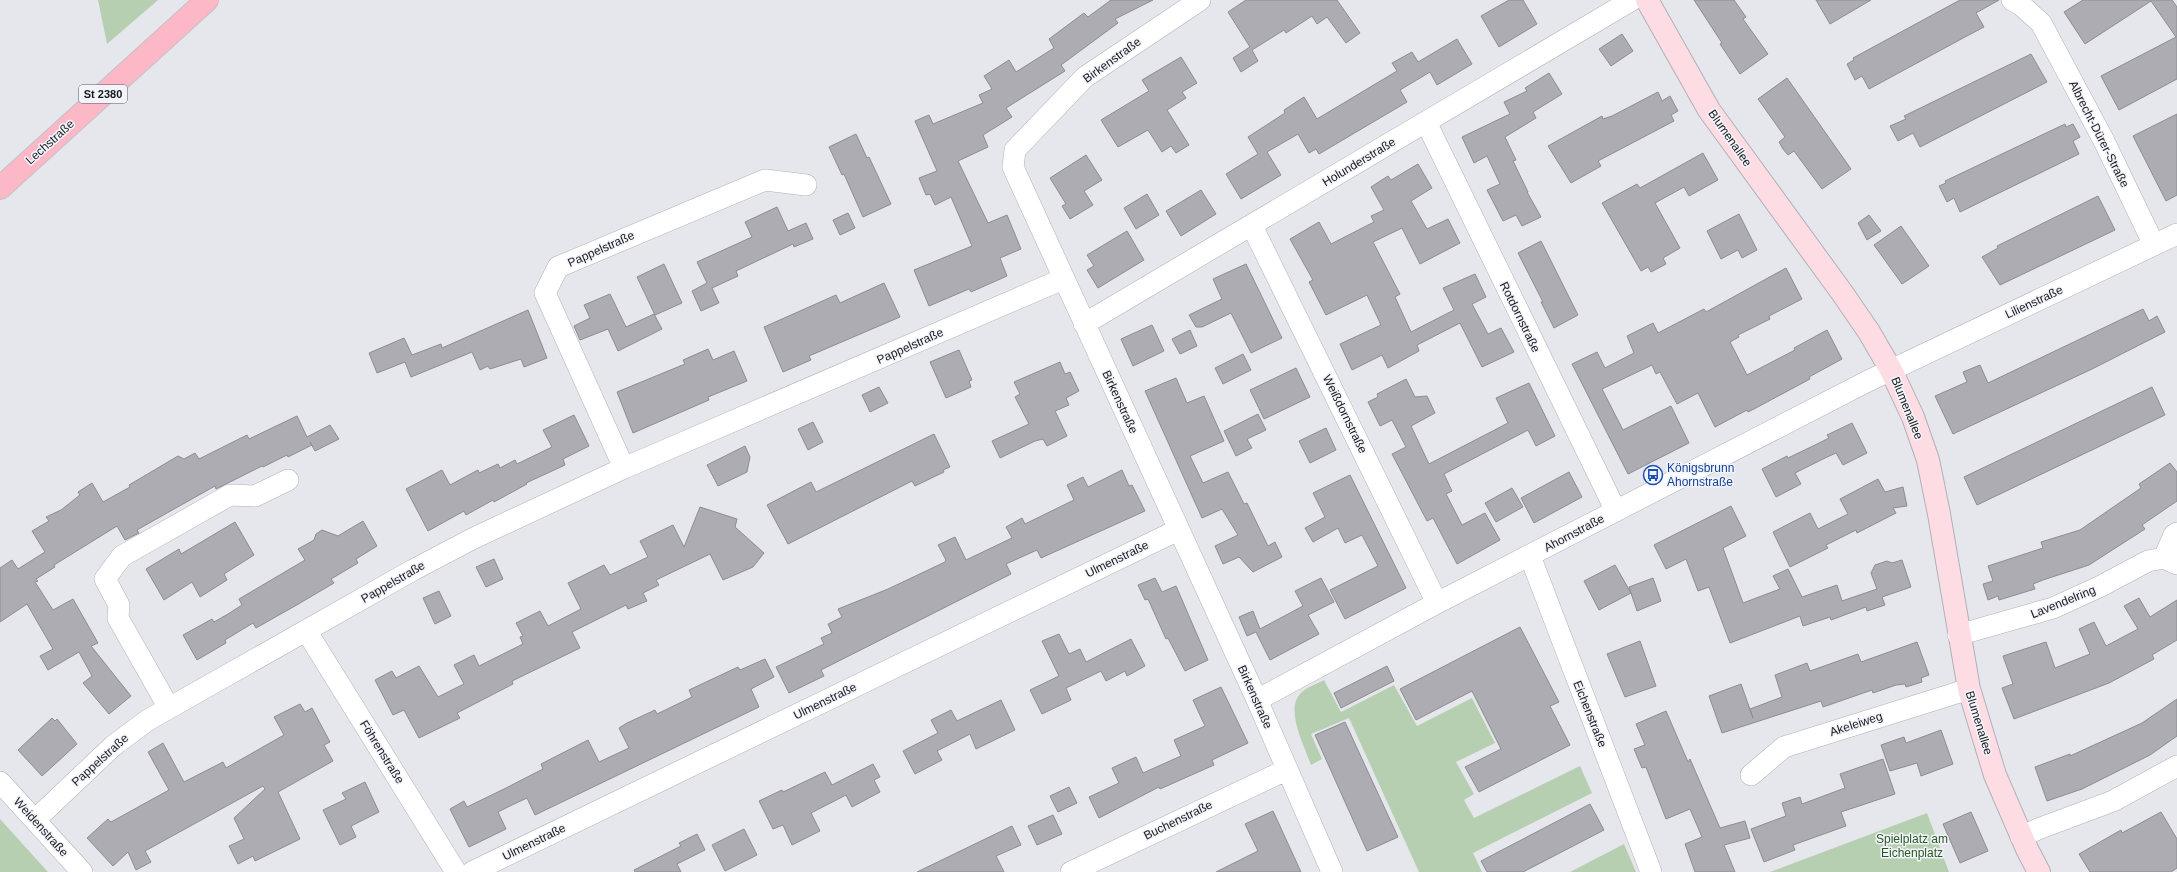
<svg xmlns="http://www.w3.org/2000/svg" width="2177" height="872" font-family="Arial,sans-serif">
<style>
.green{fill:#b6cfb1}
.building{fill:#acacb2;stroke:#8c8c92}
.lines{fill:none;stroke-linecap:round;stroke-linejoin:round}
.street-casing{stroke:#b0b1b7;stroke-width:22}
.secondary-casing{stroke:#b0b1b7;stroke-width:24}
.primary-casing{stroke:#c3c3c4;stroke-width:24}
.street{stroke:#fff;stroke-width:21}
.secondary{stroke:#fedce4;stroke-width:22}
.primary{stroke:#fdb8c8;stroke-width:22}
.labels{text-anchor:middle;stroke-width:3;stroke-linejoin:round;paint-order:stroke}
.shield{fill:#f3f4fb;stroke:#5a5b5e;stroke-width:1}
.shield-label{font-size:11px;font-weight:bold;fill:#19191b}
.street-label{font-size:12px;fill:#19191b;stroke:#f3f4fb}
.transit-label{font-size:12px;fill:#164399;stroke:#f3f4fb;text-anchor:start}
.park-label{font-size:12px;fill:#27591f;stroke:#f3f4fb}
</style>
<rect width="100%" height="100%" fill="#e6e7ed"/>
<path class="green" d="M98,0H158L107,44Z
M1324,680L1341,712L1394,685L1417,726L1472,698L1495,743L1456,762L1474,794L1464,800L1474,818L1580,766L1592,793L1473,853L1482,872H1419L1349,718L1311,734L1322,759L1311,765C1305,747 1285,710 1300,694C1306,687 1317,684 1324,680Z
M1927,813L1949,872H1770Z
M0,819L48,872H0Z
M1624,844L1636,872H1570Z"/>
<path class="building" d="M1111,0H1153L1115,19L1118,23L1061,65L1065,71L1006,108L1012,117L983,135L988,147L958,161L988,223L1007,215L1021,249L1000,258L1007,276L971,292L969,289L929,306L914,270L972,246L951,197L935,205L930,194L926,195L919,178L937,171L915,121L929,115L933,124L983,103L979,95L992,89L984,76L1009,60L1016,72L1054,48L1049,39L1084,13L1088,17Z
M1246,0H1337L1360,33L1346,43L1327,17L1317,24L1312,16L1286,33L1284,30L1252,50L1258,61L1241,72L1233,58L1250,47L1228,12Z
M1509,0H1523L1537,24L1499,47L1481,16Z
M1694,0H1734L1746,17L1743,19L1768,54L1740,74L1720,44L1722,43Z
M1816,0H1871L1830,24Z
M1960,0H1999L1976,13L1984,27L1965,37L1869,89L1862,76L1855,80L1847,64L1854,60L1853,58Z
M2083,0H2172L2177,7V79L2119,110L2101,76L2176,37L2151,1L2085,44L2064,12Z
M1622,34L1633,51L1611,66L1599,49Z
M1457,39L1472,64L1437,85L1430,72L1400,90L1407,102L1319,154L1316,149L1309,153L1298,134L1267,152L1281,175L1241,199L1226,174L1258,154L1248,137L1285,113L1284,110L1304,97L1317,119L1397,71L1392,63L1412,52L1418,62Z
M2031,54L2047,82L1920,147L1913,133L1898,141L1890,126L1906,119L1904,116Z
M1181,57L1197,83L1182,92L1186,98L1167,110L1189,145L1176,153L1171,146L1162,152L1148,130L1118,147L1101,120L1149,91L1142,80Z
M1549,73L1562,94L1533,112L1536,118L1505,137L1516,160L1513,161L1528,192H1527L1541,217L1522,226L1516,215L1503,221L1487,190L1500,184L1487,156L1474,163L1462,137L1510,114L1504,102L1527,91L1525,88Z
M1787,78L1851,169L1822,189L1794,151L1788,155L1783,149L1779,142L1785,137L1758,99Z
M1658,92L1662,101L1670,96L1678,111L1671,115L1674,121L1598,161L1601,166L1571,183L1548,146L1602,116L1603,119L1612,116Z
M2177,114V195L2166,201L2133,136Z
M2065,124L2066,127L2073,124L2080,137L2073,141L2079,154L1960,212L1954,198L1947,202L1939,186L1946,183L1945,181Z
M856,134L867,158L869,157L891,204L863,217L844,174L842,175L829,147Z
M1703,153L1718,180L1689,196L1684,187L1655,203L1680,248L1663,258L1666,264L1651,272L1648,267L1641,271L1602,203L1637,184L1640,188Z
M1086,155L1102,180L1084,191L1093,205L1070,219L1062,206L1066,204L1050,178Z
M1418,164L1432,188L1411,201L1427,229L1448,219L1460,243L1420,264L1402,228L1373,242L1400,294L1395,297L1411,332L1454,310L1443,288L1475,274L1486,297L1472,304L1488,334L1501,328L1514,352L1482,367L1460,323L1417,345L1419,351L1388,368L1382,355L1352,370L1340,344L1381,325L1367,295L1326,315L1309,282L1313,280L1290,239L1319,222L1331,244L1374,222L1371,216L1384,210L1371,187L1388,176L1391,180Z
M1201,190L1216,214L1181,236L1166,211Z
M1147,194L1159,215L1136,229L1124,208Z
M2098,196L2115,230L2000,285L1982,257L1998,248L1997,246Z
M777,207L788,231L806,223L813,239L794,247L793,244L736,271L738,276L712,288L719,303L701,311L692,291L707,283L697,262L752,237L745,222Z
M848,213L855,228L840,235L833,220Z
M1739,214L1757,250L1742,258L1738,250L1721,259L1707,231Z
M1869,215L1881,231L1867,240L1858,223Z
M1901,226L1929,266L1902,284L1874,245Z
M1127,231L1144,260L1098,288L1087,270L1094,266L1087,255Z
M1541,241L1578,315L1554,328L1541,302H1543L1518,253Z
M664,264L682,303L655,315L637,277Z
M1246,264L1282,338L1251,353L1231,313L1202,327H1196L1189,315L1222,299L1213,279Z
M1786,268L1802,299L1769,316L1770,319L1738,335L1739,337L1730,342L1747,375L1795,350L1794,348L1827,330L1842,359L1809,377L1810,379L1754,409L1748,412L1747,410L1715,427L1698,393L1677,404L1660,372L1656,374L1652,365L1602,389L1623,430L1671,406L1689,443L1628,474L1572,364L1597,352L1605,368L1634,353L1627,336L1653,323L1658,333L1704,309L1706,312Z
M884,283L900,317L809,356L811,360L783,372L764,327L836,295L840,303Z
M610,294L626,327L654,314L662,329L618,351L608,329L580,340L574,326L590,318L584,305Z
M2143,309L2149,321L2157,316L2165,332L2090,370L1953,434L1935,396L1967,382L1963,372L1980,365L1988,383Z
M528,310L547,358L524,367L521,359L490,369L488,366L480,370L472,352L411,377L405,362L377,373L369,353L404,338L412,355L441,344L442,348Z
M1152,325L1164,351L1133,366L1121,339Z
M1190,330L1197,346L1180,354L1172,339Z
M708,349L713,360L734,351L747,381L708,397L709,400L633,433L617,392L685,364L683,360Z
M959,350L972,380L969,381L971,387L946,398L930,362Z
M1243,354L1251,370L1223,384L1215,368Z
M1060,362L1065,374L1070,372L1079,391L1066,398L1069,405L1055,411L1067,436L1047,446L1043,439L1035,441L1000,458L992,441L1029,424L1015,397L1020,394L1014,382Z
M1296,368L1310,397L1264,419L1250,390Z
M1176,378L1187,403L1204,396L1224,441L1190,456L1203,483L1228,472L1244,504L1247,503L1268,546L1275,542L1282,557L1253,572L1239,557L1223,564L1215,546L1238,535L1222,509L1202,518L1145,391Z
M1406,379L1415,397L1427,396L1435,413L1411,426L1429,464L1508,423L1496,398L1529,383L1555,436L1536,446L1528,430L1444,474L1452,491L1446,494L1462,525L1485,513L1500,540L1457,564L1433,518L1427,521L1392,454L1406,447L1392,420L1380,426L1368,402L1378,397L1377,394Z
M879,387L888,403L870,412L862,395Z
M2152,387L2165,415L1977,505L1964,477Z
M1258,414L1266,430L1247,439L1252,448L1236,456L1224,431Z
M574,415L589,446L563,459L565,465L526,483L527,484L494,502L493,500L466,515L464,511L428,531L406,489L442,470L450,485L478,470L479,473L498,464L500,468L515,460L517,464L552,447L543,430Z
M297,416L307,437L330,425L339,439L315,451L310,442L312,445L288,457L287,455L263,467L262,466L216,489L215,486L151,522L137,530L139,533L125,540L117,526L54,565L55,567L36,579L38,581L35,582L53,610L73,599L98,643L91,646L131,696L109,714L83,683L92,676L79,652L48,670L40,656L53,649L27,604L0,622V568L12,560L18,569L45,552L32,531L49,521L46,517L61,510L80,495L78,492L92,483L103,502L130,487L129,485L178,456L184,459L195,453L199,459L247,435L249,439Z
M813,422L823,442L808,450L798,429Z
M1852,423L1867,453L1843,465L1836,453L1823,459L1795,473L1801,484L1776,497L1762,469L1787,456L1788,458L1815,445L1829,438L1827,435Z
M1326,428L1336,450L1310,463L1299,441Z
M934,434L950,467L943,470L944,472L915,486L912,481L788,544L767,505L811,482L816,492Z
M745,446L750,457L747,472L718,486L707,465Z
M2170,463L2177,472V501L2142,525L2145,529L2089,565L2043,580L2033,584L2035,589L1999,600L1998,596L1988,600L1983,584L1993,581L1988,566L2043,548L2041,542L2080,530L2141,488L2139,484Z
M1122,470L1129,486L1132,485L1145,511L1041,558L1037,550L1006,564L1011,574L821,670L824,676L789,693L776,667L824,644L821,638L832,633L828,624L842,617L838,609L888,589L945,562L946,560L938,545L955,537L966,560L1012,538L1006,527L1022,518L1025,524L1074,500L1067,485L1083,477L1088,487Z
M1569,472L1582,497L1534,523L1521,498Z
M1350,475L1406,588L1345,619L1330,590L1378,566L1362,535L1345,543L1338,528L1313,542L1305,528L1325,517L1313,493Z
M1878,479L1885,492L1903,487L1907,506L1893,508L1896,513L1857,533L1856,530L1826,545L1828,548L1790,567L1773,532L1810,513L1818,529L1848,514L1840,499Z
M1512,488L1523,507L1496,522L1485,503Z
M1731,506L1746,536L1723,548L1743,603L1780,589L1773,576L1788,569L1802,597L1837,585L1842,601L1877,589L1871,573L1875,565L1887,561L1892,563L1902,560L1911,587L1882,597L1885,605L1867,611L1866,607L1831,620L1830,617L1803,626L1800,616L1730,643L1709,587L1698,591L1686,559L1666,569L1654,545Z
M700,507L737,519L735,527L764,553L753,567L723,580L710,554L656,580L659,585L643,593L647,601L628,609L626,605L572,632L580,648L512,681L513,684L457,713L460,718L419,738L404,710L393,715L375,680L392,671L396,678L419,666L438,697L464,684L454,665L474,655L479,666L523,644L520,637L523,636L516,623L540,611L548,626L581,609L568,583L604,565L610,575L648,557L640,541L673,525L684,547Z
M363,521L377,546L356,559L358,563L331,579L334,583L295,606L256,628L253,623L225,640L226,643L197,660L183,635L212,619L214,622L228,614L242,605L239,599L305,560L298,549L314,540L316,534L322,530L338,536Z
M235,522L254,555L224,574L227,580L200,597L192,582L164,600L146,569L179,549L181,554Z
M494,559L503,579L486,587L476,567Z
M1615,565L1631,593L1599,610L1584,581Z
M1155,578L1162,592L1176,586L1208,660L1185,671L1168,638L1166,639L1148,599L1145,600L1138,585Z
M1321,578L1334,602L1308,615L1319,634L1270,660L1256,632L1247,636L1239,617L1253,611L1260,629L1303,606L1295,591Z
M1653,578L1661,601L1637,611L1629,587Z
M439,591L451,616L435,624L423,598Z
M2139,598L2150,617L2177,600V640L2152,655L2154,659L2109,683L2014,719L2002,688L2013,684L2003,656L2046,642L2055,668L2090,654L2079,629L2094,622L2106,646L2138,629L2124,606Z
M1520,627L1559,702L1550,706L1570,745L1479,792L1465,767L1501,749L1472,691L1416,720L1400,689Z
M1059,634L1069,654L1080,649L1086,662L1131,639L1145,666L1127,676L1125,671L1106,681L1101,671L1066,688L1071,700L1042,714L1030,690L1059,676L1042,641Z
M1640,641L1656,686L1625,697L1607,654Z
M1917,642L1929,675L1921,678L1922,682L1906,687L1905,684L1896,685L1873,693L1872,690L1823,707L1821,701L1722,733L1709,696L1741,684L1753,718L1750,709L1782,697L1775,675L1807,663L1810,671L1858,654L1861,662Z
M765,659L774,677L751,689L759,707L535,815L527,798L512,805L498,812L506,829L469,847L450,809L464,801L467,807L504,789L543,769L541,764L588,740L599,762L629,748L619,728L627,723L655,710L657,714L692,697L689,690L738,667L740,670Z
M1387,666L1394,681L1341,708L1334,693Z
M1221,687L1248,743L1212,760L1214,765L1160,789L1159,787L1099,818L1089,797L1119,783L1112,768L1136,757L1143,773L1181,756L1174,740L1205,726L1193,700Z
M2177,699V736L2150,755L2082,789L2047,801L2035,767L2070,754V756L2142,723Z
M1001,700L1015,730L976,749L970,734L937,751L942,760L915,774L903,751L938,733L931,720L951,710L957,721Z
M300,704L305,712L312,708L330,742L324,745L333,761L278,792L300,839L255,861L253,856L238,864L229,846L244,839L234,818L265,789L263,786L145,851L151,862L136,870L128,852L113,866L87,838L108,819L111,822L169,790L148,752L163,743L184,782L223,762L226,768L284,735L274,717Z
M1666,711L1688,762L1690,759L1720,828L1745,821L1750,838L1724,845L1735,872H1695L1685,844L1702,837L1690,809L1666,819L1646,767L1642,768L1634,749L1645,745L1636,724Z
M52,718L55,721L57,719L77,744L42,776L18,750Z
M1345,722L1398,837L1367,851L1315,735Z
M1941,730L1953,764L1921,776L1917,763L1890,771L1881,745L1904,737L1906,743Z
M1883,759L1895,794L1841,812L1846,826L1793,845L1795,850L1764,862L1751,829L1786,816L1782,803L1800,797L1802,804L1845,788L1840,774Z
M873,764L880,777L874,780L880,792L852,807L846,795L811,813L820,831L792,845L783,825L773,829L759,801L782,790L783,792L825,772L832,785Z
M365,782L379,812L351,826L356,837L340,845L323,810L346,799L342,793Z
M1069,787L1077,803L1058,812L1050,796Z
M1590,804L1604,830L1523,872H1487L1481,861Z
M1273,811L1301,872H1216L1258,851L1245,824Z
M1971,812L1988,851L1960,863L1943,824Z
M2161,812L2177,839V868L2171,872H2090L2079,854L2121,830L2122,833Z
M1053,815L1062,834L1037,845L1028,826Z
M1012,826L1021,845L996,856L1004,872H917Z
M744,829L757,855L725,871L712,845Z
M697,834L705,850L677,864L681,872H635L634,870L681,846L679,843Z"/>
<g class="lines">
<defs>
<path id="street" d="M1200,0L1085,77L1015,150L1013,167L1257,700L1332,872
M2012,0L2021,5L2041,23L2104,141L2154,245
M1426,122L1616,511
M1252,226L1437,603
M1084,324L1632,0
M624,468L545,293L558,267L765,180L806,185
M1530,556L1651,872
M2164,558L2174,535L2177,533
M307,632L456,872
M1958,635L2053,608L2101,586L2148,561L2164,558L2177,564
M1257,700L1437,603L1866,382L2177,234
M169,708L118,618L119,605L105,579L122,556L230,495L255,496L288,480
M1751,775L1784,747L1969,689
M0,782L82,872
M35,820L113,746L148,720L413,570L474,538L624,468L1063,279
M2021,837L2038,829L2113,801L2177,766
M472,872L1178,530
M1071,872L1286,770"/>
<path id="secondary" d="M1647,0L1709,110L1843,294L1869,332L1891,370L1913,417L1928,460L1939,514L1969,689L1995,775L2027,849L2039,872"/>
<path id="primary" d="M0,188L207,0"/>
</defs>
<use href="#street" class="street-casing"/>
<use href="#secondary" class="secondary-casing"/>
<use href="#primary" class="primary-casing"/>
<use href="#street" class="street"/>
<use href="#secondary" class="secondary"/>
<use href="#primary" class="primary"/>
</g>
<defs>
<symbol id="bus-ring" viewBox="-11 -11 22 22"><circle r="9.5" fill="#f3f4fb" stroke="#1a4fb4" stroke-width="1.5"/><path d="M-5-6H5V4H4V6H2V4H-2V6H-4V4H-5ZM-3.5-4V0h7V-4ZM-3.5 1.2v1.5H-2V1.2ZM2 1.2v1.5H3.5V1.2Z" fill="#1a4fb4"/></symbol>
</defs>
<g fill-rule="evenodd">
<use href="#bus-ring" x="1642" y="464" width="22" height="22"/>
</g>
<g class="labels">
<rect class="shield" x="79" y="85" width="48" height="18" rx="3"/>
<g class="shield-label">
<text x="103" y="98">St 2380</text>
</g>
<g class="street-label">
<text transform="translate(1112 60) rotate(-36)" y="4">Birkenstraße</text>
<text transform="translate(2099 134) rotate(63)" y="4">Albrecht-Dürer-Straße</text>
<text transform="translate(1730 138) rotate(55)" y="4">Blumenallee</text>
<text transform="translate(50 142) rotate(-42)" y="4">Lechstraße</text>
<text transform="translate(1359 162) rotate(-31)" y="4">Holunderstraße</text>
<text transform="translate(601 249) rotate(-24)" y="4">Pappelstraße</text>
<text transform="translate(2034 302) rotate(-25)" y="4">Lilienstraße</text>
<text transform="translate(1520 317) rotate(64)" y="4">Rotdornstraße</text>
<text transform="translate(910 346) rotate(-24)" y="4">Pappelstraße</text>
<text transform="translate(1120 402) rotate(65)" y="4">Birkenstraße</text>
<text transform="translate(1907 408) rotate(68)" y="4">Blumenallee</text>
<text transform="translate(1345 414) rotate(64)" y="4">Weißdornstraße</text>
<text transform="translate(1574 533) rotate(-28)" y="4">Ahornstraße</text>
<text transform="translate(1117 559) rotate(-26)" y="4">Ulmenstraße</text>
<text transform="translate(393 582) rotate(-30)" y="4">Pappelstraße</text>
<text transform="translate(2063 602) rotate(-22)" y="4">Lavendelring</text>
<text transform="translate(1255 697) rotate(66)" y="4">Birkenstraße</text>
<text transform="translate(825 701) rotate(-26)" y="4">Ulmenstraße</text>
<text transform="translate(1590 714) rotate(68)" y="4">Eichenstraße</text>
<text transform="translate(1979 723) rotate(73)" y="4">Blumenallee</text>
<text transform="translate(1856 724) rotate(-18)" y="4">Akeleiweg</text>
<text transform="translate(382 752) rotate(58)" y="4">Föhrenstraße</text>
<text transform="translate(100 760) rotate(-42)" y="4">Pappelstraße</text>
<text transform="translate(1178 820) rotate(-26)" y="4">Buchenstraße</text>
<text transform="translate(41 827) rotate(48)" y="4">Weidenstraße</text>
<text transform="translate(534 842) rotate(-26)" y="4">Ulmenstraße</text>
</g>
<g class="transit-label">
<text x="1667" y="472">Königsbrunn<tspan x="1667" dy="14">Ahornstraße</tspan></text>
</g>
<g class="park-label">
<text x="1912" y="843">Spielplatz am<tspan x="1912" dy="14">Eichenplatz</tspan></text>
</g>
</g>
</svg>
